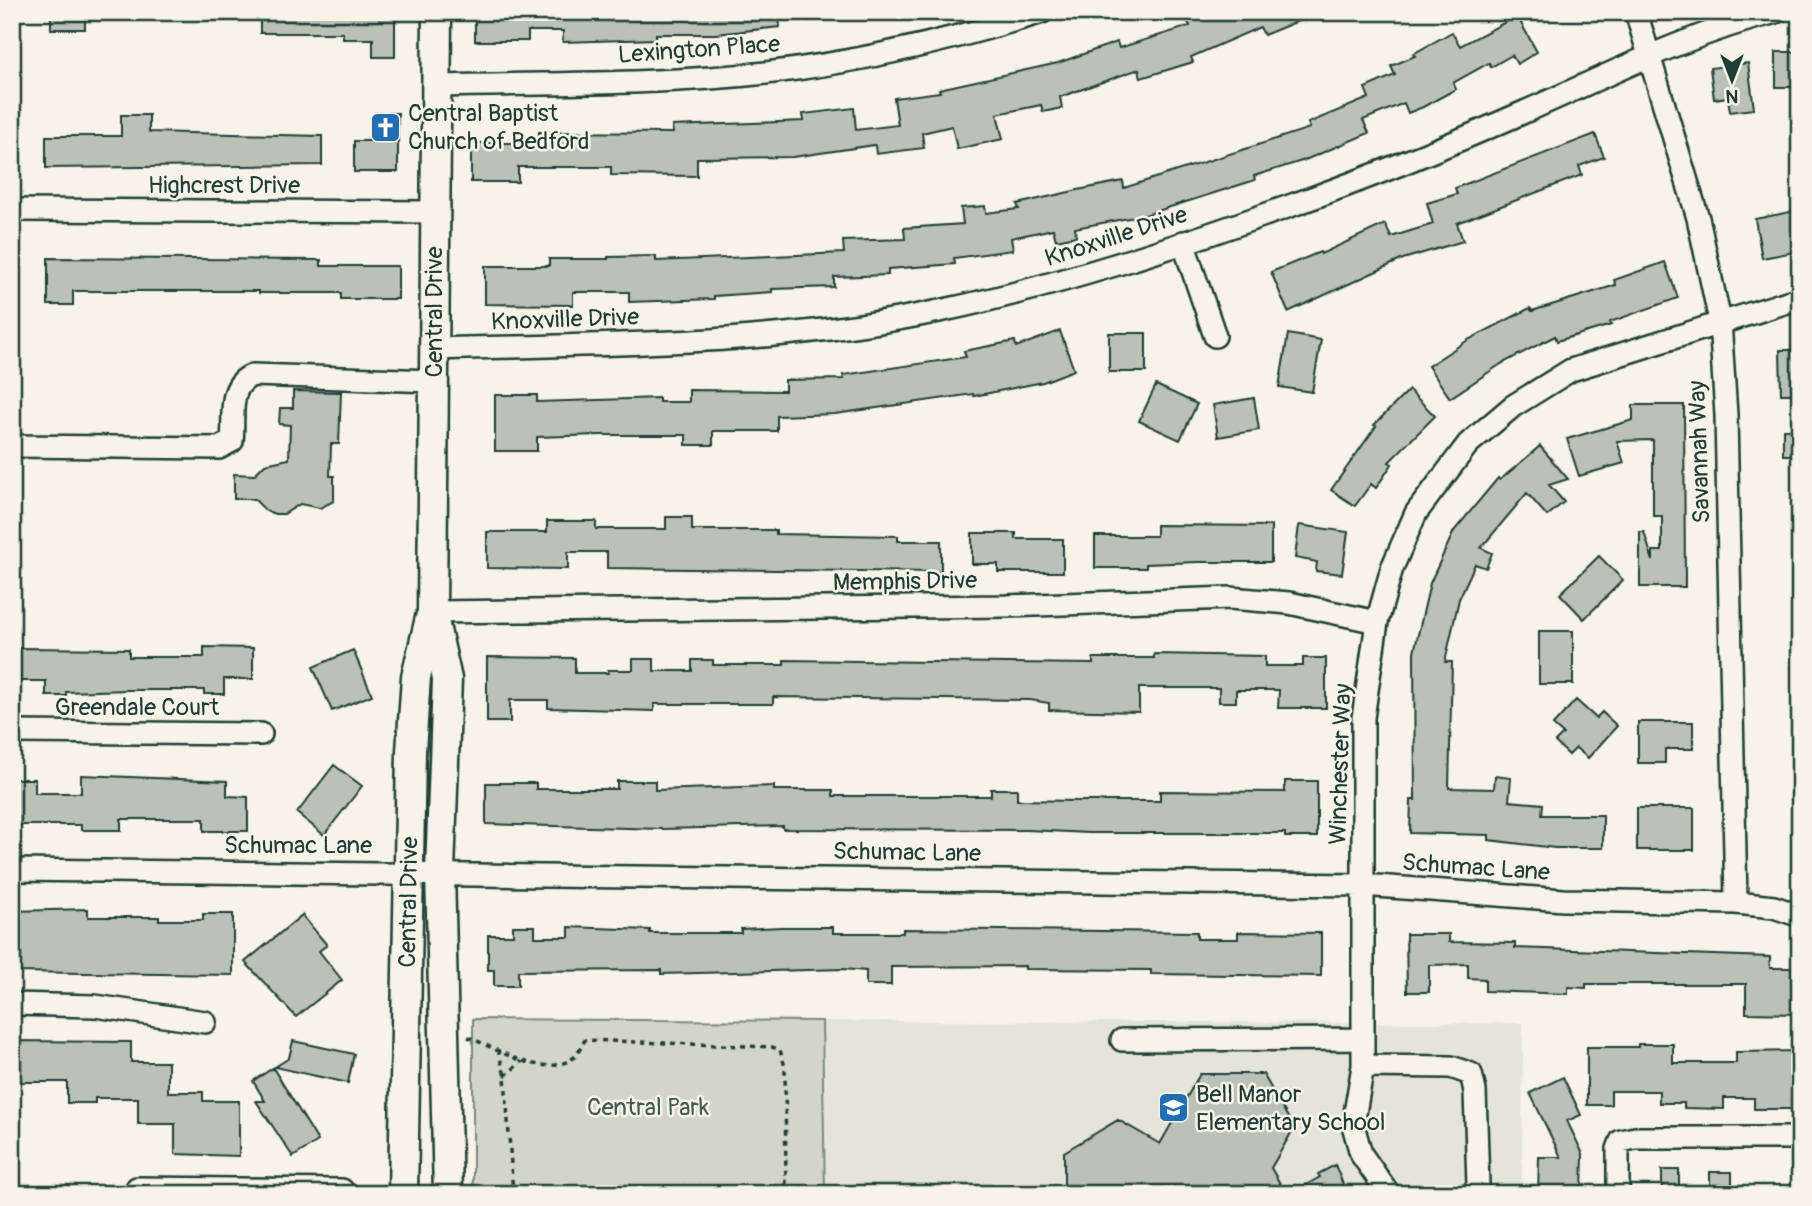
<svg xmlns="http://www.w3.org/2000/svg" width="1812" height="1206" font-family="Pangolin,sans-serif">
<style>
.built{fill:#e5e4d9}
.green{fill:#d3d5ca;stroke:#79897f;stroke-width:2}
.building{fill:#bbc1b6;stroke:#1f3d34;stroke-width:2}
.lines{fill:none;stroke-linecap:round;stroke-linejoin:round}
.minor-casing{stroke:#1f3d34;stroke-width:26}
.major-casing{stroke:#1f3d34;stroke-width:33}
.path{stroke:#1f3d34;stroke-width:3.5;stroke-dasharray:5 5;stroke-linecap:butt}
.minor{stroke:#f7f3e8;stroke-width:21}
.major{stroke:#f7f3e8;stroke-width:28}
.labels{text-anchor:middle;stroke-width:5;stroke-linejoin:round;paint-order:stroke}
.street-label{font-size:24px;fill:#1f3d34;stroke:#f7f3e8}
.poi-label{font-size:24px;fill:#1f3d34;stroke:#f7f3e8;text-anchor:start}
.park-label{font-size:24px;fill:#435b52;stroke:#f7f3e8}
</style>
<rect width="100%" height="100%" fill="#f7f3e8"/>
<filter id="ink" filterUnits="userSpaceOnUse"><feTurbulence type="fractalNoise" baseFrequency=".0143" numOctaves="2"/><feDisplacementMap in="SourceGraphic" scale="14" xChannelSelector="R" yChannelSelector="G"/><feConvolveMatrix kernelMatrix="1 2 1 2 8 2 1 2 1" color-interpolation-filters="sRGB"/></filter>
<g filter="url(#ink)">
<path class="built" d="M822,1021L1523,1023L1522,1194H825Z"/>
<path class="green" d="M473,1019L822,1021L825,1194H473Z"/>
<path class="building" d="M51,12H85V29H51Z
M260,12H395V57H373V39H343V33H260Z
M475,12H779L780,27L716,34H656V39L563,42V31H528V41H475Z
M1209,12L1318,13L1264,35L1260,27L1191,57L1193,62L1141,78L1139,69L1060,97L1062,108L1043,112L1041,105L997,114L1003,139L957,149L952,126L922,133L924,148L876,154L875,145L793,157L697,158V176L611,175V167H518V182H471V143H539V132L673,133L672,126L804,121L803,114L854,108L856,130L898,125L894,98L940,92L939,89L1058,63L1117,42L1119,48L1190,26L1188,22Z
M1517,16L1537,52L1517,64L1512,55L1491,67L1489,63L1453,83L1456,89L1423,107L1408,113L1404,103L1363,120L1369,133L1305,160L1254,176L1255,180L1145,215L1075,228L1076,236L1056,240L1053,229L1011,238L1013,250L954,258L955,264L888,269V275L834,277V287L772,289V292L714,296V299L629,302V292H573V305L485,304V266H549V259H608V257L656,256V261L844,253L843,241L905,239L904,228L963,224L961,208L985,206L986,213L1019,209L1017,204L1078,190L1123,181L1124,188L1310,128L1308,123L1369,98L1365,88L1395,75L1391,66L1415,56L1413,54L1452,32L1460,46Z
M1776,52H1800V87H1776Z
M1748,63L1754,109L1730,112L1728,97L1714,99L1710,68Z
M376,113H398V172H354V141H376Z
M121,115H149V132L322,136V165L46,168V136H121Z
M1595,134L1604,157L1579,166L1582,175L1457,223L1463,241L1403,259L1288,312L1271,272L1320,252L1321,254L1385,224L1391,237L1433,224L1427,203L1457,194L1455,188Z
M1800,210V251L1762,258L1755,219Z
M48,258L321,260V266H398V299H341V293H259V291H73V305H48Z
M1665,262L1678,298L1610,322L1611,325L1557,341L1555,336L1501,364L1450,398L1428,366L1468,340L1530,308L1532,311L1616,285L1614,280Z
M1060,331L1074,370L1043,382L974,396L973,394L835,414L777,416V431H713V445H686V435H600L537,437V451H495V395H537V402L659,398V402H689V390L785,391V380L844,379L843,375L966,357L964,351L1015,341L1016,347Z
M1109,333H1146V372H1109Z
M1288,334L1321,340L1312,392L1279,387Z
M1780,350H1800V394H1781Z
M1156,385L1197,404L1180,440L1139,421Z
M1409,390L1435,416L1389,462L1392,464L1376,488L1371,484L1355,506L1331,490L1376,426L1374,425Z
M293,391L341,392L339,444H331L330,476H334V501L320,508L300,504L284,514H275L266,511L254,499H234V474L254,475L265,464L289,459L290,425L279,424L280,408H293Z
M1254,398L1259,430L1218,437L1213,405Z
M1633,405H1684L1685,587H1640V532H1644L1653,561V551H1662V516H1653V440L1617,441L1624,463L1579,476L1567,439L1633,420Z
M1783,429H1800V455H1783Z
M1540,446L1568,479L1549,485L1564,502L1547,516L1527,493L1481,548L1492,553L1486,568L1475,564L1459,599L1445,662H1452L1449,788L1494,789L1495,776L1511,778L1509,801L1543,804L1542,815H1603V848H1555L1489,840V835L1410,833L1411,800H1415L1414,652L1430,583L1454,531L1498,478L1500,480Z
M666,517H692V530H776V534L898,536V541H941V572L607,568V552H568V569L487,568V532H547V521H596V529H666Z
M1156,525L1271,526V562H1198L1146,564V568H1095V536H1156Z
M1299,525L1348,532L1342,574L1316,571L1317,562L1295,558Z
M972,533H1016V539H1063V572H998V564H972Z
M1599,556L1623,580L1584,619L1560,594Z
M1539,631H1573V684H1539Z
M204,647L253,648V679H224V694H204V690H129L66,692V696H46V681H18V648L129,649V657H204Z
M353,650L372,695L332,711L313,667Z
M1154,654L1265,656V666H1303V658H1326V708H1278L1279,690H1236V702H1219V688H1139V712L1049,710V703L1030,700L773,697V704H654V711L548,708V700H510V722H487V657L575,658V673H608V670H633V659H654V671H692V660H713V665H784V660L1093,664V658H1154Z
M1576,700L1596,718L1602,712L1617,726L1588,758L1576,748L1569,755L1555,742L1563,734L1553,725Z
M1638,722H1693V749H1665V763H1638Z
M334,765L362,786L324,835L297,813Z
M81,775L227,781V796L248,797V831H204V819H121V830H81V825H13V779H35V793H81Z
M617,781H655V790L774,786V790H833V796H991V789H1017V800L1078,801H1160V791L1285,792V781H1317V837H1285V833H1089L1027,830L783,829V826L663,829L486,824V783H536V789H617Z
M1637,808H1694V850H1637Z
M88,909V917H159V920H203V914H233V975L12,972V911Z
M302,915L327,945L319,951L342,980L296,1017L245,962Z
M513,926H535V937H569V927L650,930V933H741V929L782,927H833V933H903V929L1197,932V939H1238V932L1321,933V976L1151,974V970L1025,969V966L891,967V985H866V971L843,969L661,974V970L518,971V986H494V970H488V935H513Z
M1406,934H1449V942L1515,943V948L1770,957V968H1798V1014L1746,1013V984H1586V988L1568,987V994L1485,991V979L1468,978V964L1429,965V992H1407Z
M12,1041L131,1042V1062H168V1092H203V1101H239V1156L175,1154V1124H138V1098H95V1103H67V1082H12Z
M293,1041L354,1054L348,1083L275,1067L289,1058Z
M1638,1044H1673V1063H1736V1052L1800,1051V1109H1754V1098H1724V1109L1684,1108V1103H1659V1091H1611V1105H1587V1047H1638Z
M273,1068L318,1141L293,1157L256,1101H265L253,1081Z
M1200,1074H1263L1294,1128L1271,1168L1286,1194H1064V1152L1118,1120L1160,1144Z
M1563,1077L1581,1115L1567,1121L1583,1154L1582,1194H1538L1539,1157H1561L1530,1093Z
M1335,1165L1347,1194H1290L1320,1177L1318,1174Z
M1662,1170H1679V1194H1662Z
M1710,1172H1732V1194H1710Z"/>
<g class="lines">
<defs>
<path id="minor" d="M1636,12L1698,218L1720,321L1726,415L1736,903
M436,86C546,83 657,85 766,73C860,62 953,40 1042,12
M12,210L435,212
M1183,242L1215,336
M434,349C603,344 778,346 944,310C1061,285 1175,247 1287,207C1366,179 1445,147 1522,113C1607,76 1685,35 1776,12
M12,446L219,448L232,441C235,417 226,385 253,375L434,381
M432,612L1006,606L1230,598L1289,603L1377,622
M12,732L261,734
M12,870L1363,885L1564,900L1736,903L1774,907L1800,916
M12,1004L95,1006L205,1022
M1122,1040L1363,1039
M1363,1066L1451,1067L1471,1074L1475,1091L1478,1185L1472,1194
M134,1194L137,1188L342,1190V1194
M1389,1194L1361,1154L1353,1125L1363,1066V718L1377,622L1392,568L1416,513L1468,444L1513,406L1571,370L1800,298
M1618,1194V1149L1621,1141L1635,1138H1800"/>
<g id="major">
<path d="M437,12L432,612L447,679L440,872L448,1194"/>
<path id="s1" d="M403,1194L411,751L416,677L430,618"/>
</g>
</defs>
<use href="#minor" class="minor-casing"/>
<use href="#major" class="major-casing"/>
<path class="path" d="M468,1037C497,1048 542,1080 573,1058C578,1055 581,1046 585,1040L772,1047L780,1050L785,1067L786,1194
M498,1050L505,1076L513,1194
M505,1076L522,1061"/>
<use href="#minor" class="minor"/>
<use href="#major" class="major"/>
</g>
</g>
<defs>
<symbol id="church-square" viewBox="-11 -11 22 22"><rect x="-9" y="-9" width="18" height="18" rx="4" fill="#1f6fb2" stroke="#f7f3e8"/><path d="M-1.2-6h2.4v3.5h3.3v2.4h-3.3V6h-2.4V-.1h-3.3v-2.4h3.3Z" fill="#fff"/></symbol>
<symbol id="school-square" viewBox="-11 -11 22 22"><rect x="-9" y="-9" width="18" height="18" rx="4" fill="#1f6fb2" stroke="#f7f3e8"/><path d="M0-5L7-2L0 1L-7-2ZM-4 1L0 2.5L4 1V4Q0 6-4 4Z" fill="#fff"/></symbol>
</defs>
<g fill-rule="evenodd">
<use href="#church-square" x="368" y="110" width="35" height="35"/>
<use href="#school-square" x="1156" y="1090" width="35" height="35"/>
</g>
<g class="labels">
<g class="street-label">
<text transform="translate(699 49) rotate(-4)" y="8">Lexington Place</text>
<text x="224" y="193">Highcrest Drive</text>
<text transform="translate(1116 236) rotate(-18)" y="8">Knoxville Drive</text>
<text transform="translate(434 312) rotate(-90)" y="8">Central Drive</text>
<text transform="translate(565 319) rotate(-2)" y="8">Knoxville Drive</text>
<text transform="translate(1699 452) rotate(-92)" y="8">Savannah Way</text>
<text transform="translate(905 581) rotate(-1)" y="8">Memphis Drive</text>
<text x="137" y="715">Greendale Court</text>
<text transform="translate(1340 764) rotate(-88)" y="8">Winchester Way</text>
<text x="298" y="853">Schumac Lane</text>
<text transform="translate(907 852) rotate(1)" y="8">Schumac Lane</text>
<text transform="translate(1476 867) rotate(4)" y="8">Schumac Lane</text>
<text dy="8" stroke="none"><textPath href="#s1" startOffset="292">Central Drive</textPath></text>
</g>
<g class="poi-label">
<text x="408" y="121">Central Baptist<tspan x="408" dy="28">Church of Bedford</tspan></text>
<text x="1196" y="1102">Bell Manor<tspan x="1196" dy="28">Elementary School</tspan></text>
</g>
<g class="park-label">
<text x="648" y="1115">Central Park</text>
</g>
</g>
<rect width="1812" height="1206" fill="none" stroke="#f7f3e8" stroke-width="42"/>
<rect x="21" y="21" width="1770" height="1164" fill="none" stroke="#1f3d34" stroke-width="2.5" filter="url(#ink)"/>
<g transform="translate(1732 80) rotate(180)" stroke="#f7f3e8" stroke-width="5" paint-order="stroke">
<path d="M0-5L12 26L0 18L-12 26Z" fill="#1f3d34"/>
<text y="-10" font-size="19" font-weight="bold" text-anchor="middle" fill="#1f3d34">N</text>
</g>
</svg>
